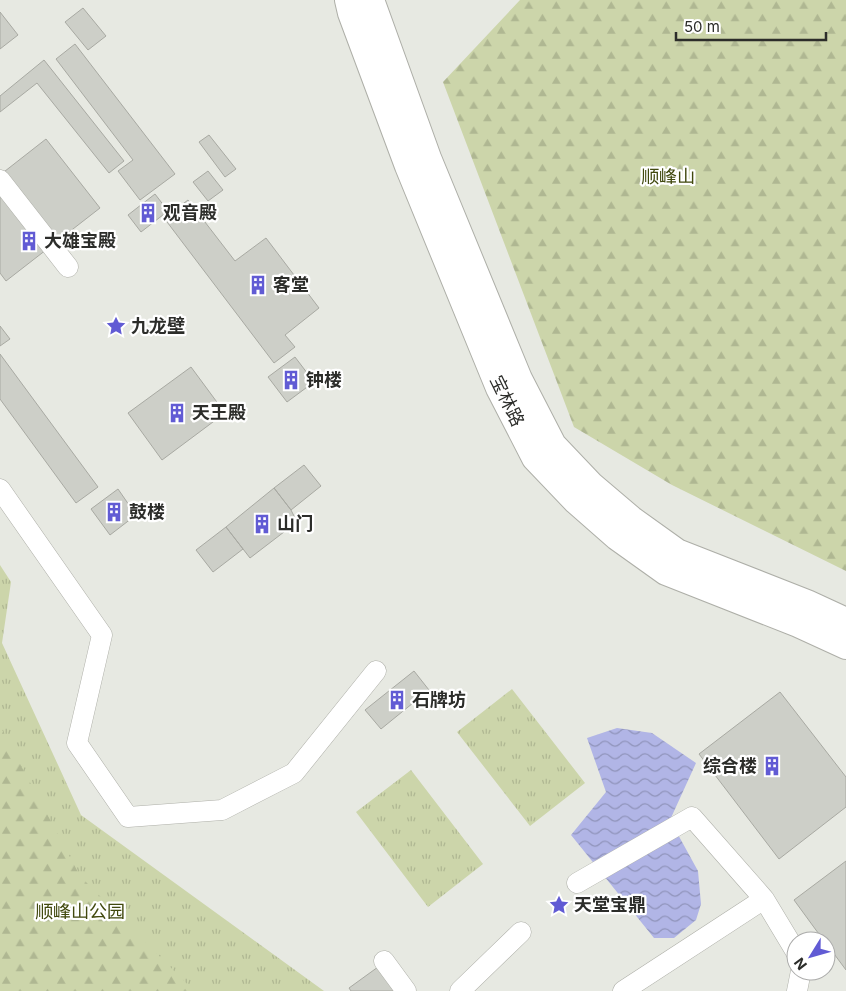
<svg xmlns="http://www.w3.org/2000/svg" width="846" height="991" font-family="Inter,'Noto Sans SC',sans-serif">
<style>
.grass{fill:url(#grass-tufts)}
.forest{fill:url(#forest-firs)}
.water{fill:url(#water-waves)}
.building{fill:#cdcfc8;stroke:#a8a9a2}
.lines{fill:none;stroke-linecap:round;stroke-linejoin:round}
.minor-casing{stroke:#aeafa8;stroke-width:21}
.major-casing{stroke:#aeafa8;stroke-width:28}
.minor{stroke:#fff;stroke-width:20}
.major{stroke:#fff;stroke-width:26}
.labels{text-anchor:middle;stroke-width:4.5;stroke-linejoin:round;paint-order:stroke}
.park-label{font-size:18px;fill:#41490e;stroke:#fff}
.poi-label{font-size:18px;font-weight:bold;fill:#2c2d2a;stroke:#fff;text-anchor:start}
.street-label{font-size:18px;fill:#2c2d2a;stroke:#fff}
</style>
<defs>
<pattern id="grass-tufts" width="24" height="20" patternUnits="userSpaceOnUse" patternTransform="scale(1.25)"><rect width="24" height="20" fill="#ccd5aa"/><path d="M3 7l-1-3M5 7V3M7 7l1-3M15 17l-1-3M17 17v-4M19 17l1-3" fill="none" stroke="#afb792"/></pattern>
<pattern id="forest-firs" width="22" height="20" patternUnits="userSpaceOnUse" patternTransform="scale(1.25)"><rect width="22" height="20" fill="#ccd5aa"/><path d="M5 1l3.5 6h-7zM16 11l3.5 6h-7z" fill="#afb792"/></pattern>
<pattern id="water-waves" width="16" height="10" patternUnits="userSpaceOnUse" patternTransform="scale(1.25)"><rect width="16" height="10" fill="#b1b5e6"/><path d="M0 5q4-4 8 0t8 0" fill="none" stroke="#9094bb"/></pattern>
</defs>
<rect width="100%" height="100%" fill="#e7e9e2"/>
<path class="grass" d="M0,565L11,582L2,643L81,815L324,991H0Z
M512,689L585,783L530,826L457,732Z
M411,770L483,864L428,907L356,812Z"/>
<path class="forest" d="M520,0H846V571L672,485L574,427L443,82Z
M0,726L80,876L194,991H0Z"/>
<path class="water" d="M617,728L652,733L696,763L670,820L698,871L701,904L696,920L674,938H654L571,835L606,792L587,738Z"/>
<path class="building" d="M83,8L106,36L88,50L65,22Z
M0,12L18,35L0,49Z
M75,44L175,174L140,200L118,171L133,160L56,59Z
M44,60L124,161L109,173L37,83L0,112V96Z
M209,135L236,169L225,177L199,142Z
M46,139L100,208L6,281L0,273V175Z
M208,171L223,190L208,201L193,182Z
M155,194L168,211L141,232L128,215Z
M188,200L235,261L266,238L319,308L285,335L295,347L274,363L164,218Z
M0,326L10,339L0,346Z
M0,354L98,487L76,503L0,399Z
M295,357L314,382L287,402L268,377Z
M191,367L225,413L162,460L128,413Z
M304,465L321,486L291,510L274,488Z
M274,488L291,510L297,522L250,558L226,527Z
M118,489L136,515L110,535L91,509Z
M226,527L243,549L213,572L196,550Z
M414,671L429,690L381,729L365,710Z
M780,692L846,777V807L779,859L699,754Z
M846,861V970L826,943V941H824L794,900Z
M378,967L395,991H351L349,988Z"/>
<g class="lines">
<defs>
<path id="minor" d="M0,180L68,267
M0,489L102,635L77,743L128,817L222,810L294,773L376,671
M577,883L692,817L764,899
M384,961L406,991
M460,991L521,932
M623,991L764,899L796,952
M797,991L801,971"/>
<path id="major" d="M348,0L351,13L408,166L499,388L535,458L576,501L617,537L666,572L798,624L846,646
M371,0L428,158L519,379L553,445L591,485L631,519L677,552L807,603L846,621"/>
</defs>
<use href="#minor" class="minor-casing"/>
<use href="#major" class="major-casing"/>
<use href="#minor" class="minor"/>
<use href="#major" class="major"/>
</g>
<defs>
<symbol id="building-bare" viewBox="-9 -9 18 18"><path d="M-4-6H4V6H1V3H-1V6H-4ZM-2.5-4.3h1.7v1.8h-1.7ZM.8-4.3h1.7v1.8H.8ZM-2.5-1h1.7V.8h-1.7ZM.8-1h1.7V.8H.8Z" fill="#615bd4" stroke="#fff" stroke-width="2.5" paint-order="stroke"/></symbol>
<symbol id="sight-bare" viewBox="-9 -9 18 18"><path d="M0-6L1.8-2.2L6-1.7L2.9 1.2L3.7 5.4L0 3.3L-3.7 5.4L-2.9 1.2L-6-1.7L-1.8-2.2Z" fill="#615bd4" stroke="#fff" stroke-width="2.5" paint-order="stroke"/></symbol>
</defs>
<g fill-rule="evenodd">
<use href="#building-bare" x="134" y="199" width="28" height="28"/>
<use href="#building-bare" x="15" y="227" width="28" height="28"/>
<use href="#building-bare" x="244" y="271" width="28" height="28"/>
<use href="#sight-bare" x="102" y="312" width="28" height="28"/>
<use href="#building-bare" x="277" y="366" width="28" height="28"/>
<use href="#building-bare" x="163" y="399" width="28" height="28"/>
<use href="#building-bare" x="100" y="498" width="28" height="28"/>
<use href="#building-bare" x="248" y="510" width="28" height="28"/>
<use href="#building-bare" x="383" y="686" width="28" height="28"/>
<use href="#building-bare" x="758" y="752" width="28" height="28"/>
<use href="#sight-bare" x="545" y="891" width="28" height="28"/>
</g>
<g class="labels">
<g class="park-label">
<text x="668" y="183">顺峰山</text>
<text x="80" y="918">顺峰山公园</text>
</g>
<g class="poi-label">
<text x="163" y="219">观音殿</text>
<text x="44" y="247">大雄宝殿</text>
<text x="273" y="291">客堂</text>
<text x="131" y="332">九龙壁</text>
<text x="306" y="386">钟楼</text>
<text x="192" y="419">天王殿</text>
<text x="129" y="518">鼓楼</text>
<text x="277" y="530">山门</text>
<text x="412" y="706">石牌坊</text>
<text x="757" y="772" text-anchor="end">综合楼</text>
<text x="574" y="911">天堂宝鼎</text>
</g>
<g class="street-label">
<text transform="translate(507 401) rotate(64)" y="6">宝林路</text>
</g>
</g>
<g transform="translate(811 956) rotate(233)"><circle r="24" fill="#ffffff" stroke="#ababaa"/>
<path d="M0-4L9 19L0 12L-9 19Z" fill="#615bd4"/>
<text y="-8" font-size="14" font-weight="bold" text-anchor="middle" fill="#2c2d2a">N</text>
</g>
<path d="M676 32v8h150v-8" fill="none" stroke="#2c2d2a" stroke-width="2.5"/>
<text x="684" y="32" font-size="15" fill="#2c2d2a" stroke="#ffffff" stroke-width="4" paint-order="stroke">50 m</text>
</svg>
